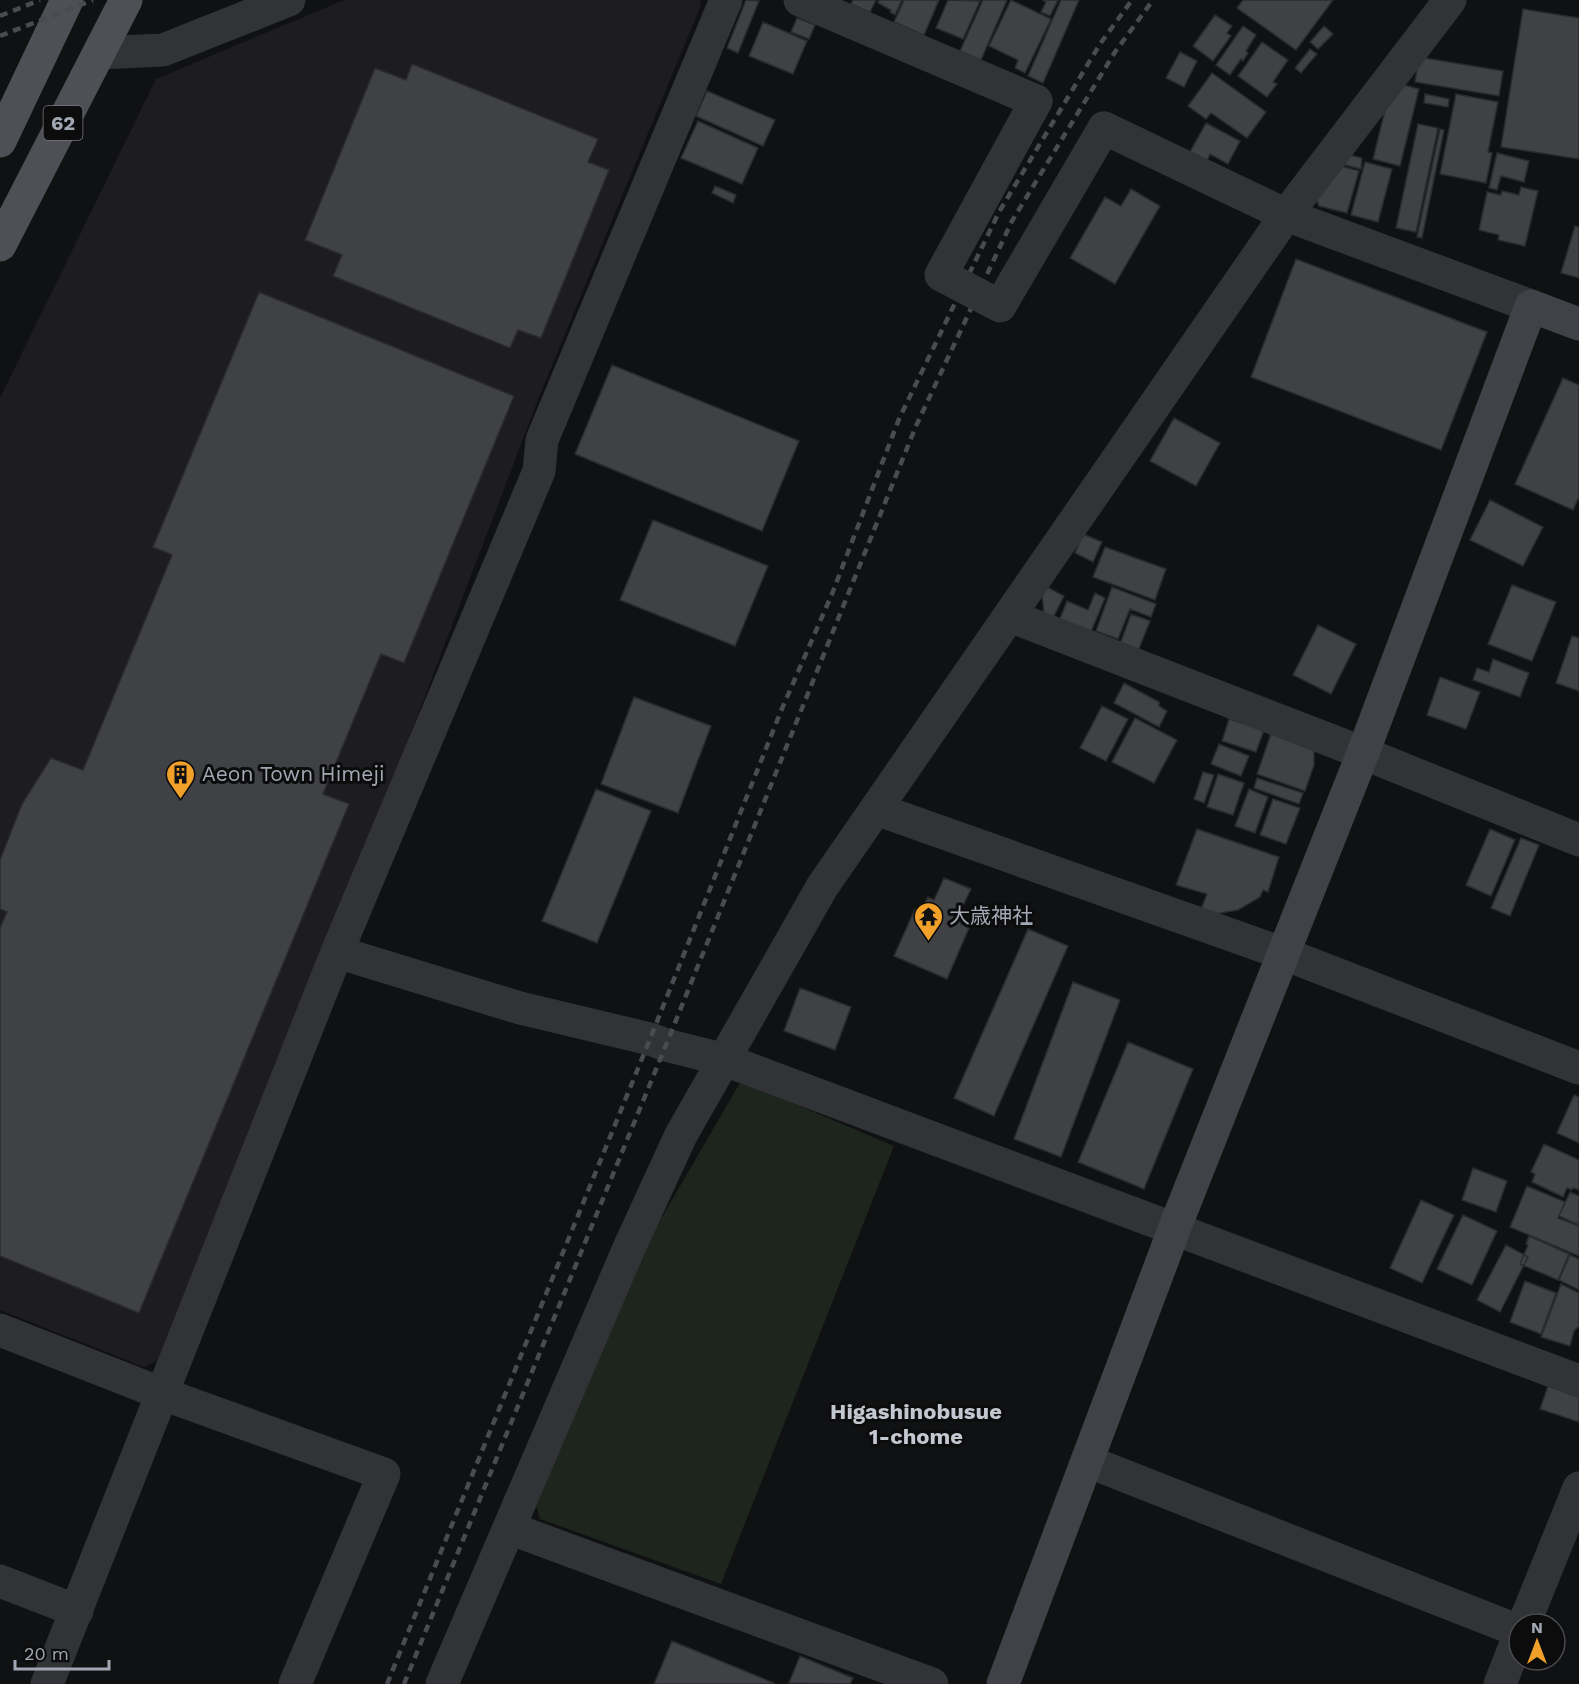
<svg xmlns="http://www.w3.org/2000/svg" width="1579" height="1684" font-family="'Work Sans','Noto Sans JP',sans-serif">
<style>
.built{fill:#1d1d1f}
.green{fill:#1d251d}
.building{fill:#3f4145;stroke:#2a2b2e;stroke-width:1.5}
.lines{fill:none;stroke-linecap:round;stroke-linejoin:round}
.street{stroke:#323337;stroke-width:33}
.secondary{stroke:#404247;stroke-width:33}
.primary{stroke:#4e5056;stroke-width:33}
.rail{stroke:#494b50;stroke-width:4.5;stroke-dasharray:8 6;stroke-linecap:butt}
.street-bridge{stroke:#323337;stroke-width:33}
.labels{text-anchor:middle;stroke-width:6;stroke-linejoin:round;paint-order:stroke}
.shield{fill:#0c0c0d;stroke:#757981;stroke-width:1.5}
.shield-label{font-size:20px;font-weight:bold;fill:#a2a8b3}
.poi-label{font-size:21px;fill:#a2a8b3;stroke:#0c0c0d;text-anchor:start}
.neighbourhood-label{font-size:22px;font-weight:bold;fill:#c3c7cf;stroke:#0c0c0d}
</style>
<rect width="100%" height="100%" fill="#101112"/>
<path class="built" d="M344,0H700L701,5L539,397L379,817L157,1361L144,1367L0,1310V398L156,79Z"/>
<path class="green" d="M741,1081L894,1146L721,1584L540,1519L534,1499L647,1243Z"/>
<path class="building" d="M746,0L759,1L738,53L727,48Z
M853,0H876L870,12L851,4Z
M879,0H902L895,15L890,12L891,10L878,3Z
M904,0H939L924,35L894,22Z
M948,0L980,1L963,39L936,28Z
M983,0H1007L981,60L960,51Z
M1011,0L1051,19L1025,73L1015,68L1018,60L989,46Z
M1043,0H1058L1050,16L1041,12L1046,2Z
M1061,0H1079L1043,83L1028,76Z
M1243,0H1333L1296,50L1237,8Z
M1523,9L1579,18V159L1501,147Z
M1215,15L1232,26L1227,33L1231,36L1213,61L1193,46Z
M797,18L815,25L809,39L791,32Z
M763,22L807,41L793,74L749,56Z
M1243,26L1256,35L1246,51L1248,53L1243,61L1241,59L1230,75L1216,65Z
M1324,26L1333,34L1318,49L1310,42Z
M1262,42L1288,60L1273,82L1277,84L1267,97L1238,76Z
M1310,49L1317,54L1301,73L1295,68Z
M1180,52L1197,61L1184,87L1166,78Z
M1419,57L1503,71L1499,96L1415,82Z
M412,64L598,139L588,162L609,170L541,338L518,330L510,348L333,276L342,255L305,240L375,68L406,80Z
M1212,73L1266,112L1247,138L1211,113L1206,119L1188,106Z
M1392,82L1419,89L1400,166L1373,159Z
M707,91L775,120L763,146L696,116Z
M1425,94L1449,99L1448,107L1424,103Z
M1456,94L1498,102L1488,152L1492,153L1486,183L1440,174Z
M698,121L758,148L742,184L681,158Z
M1206,123L1240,141L1228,164L1210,154L1207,161L1190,152Z
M1418,124L1438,128L1416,232L1396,228Z
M1440,129L1444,130L1422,238L1417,237Z
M1341,153L1362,158L1361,169L1334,162Z
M1497,153L1529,161L1524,182L1501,176L1497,190L1489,188Z
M1365,162L1392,169L1378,222L1351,215Z
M1333,164L1359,171L1347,213L1319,206L1313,190Z
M715,186L736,195L733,203L712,193Z
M1521,187L1538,191L1525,246L1498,240L1499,235L1479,230L1487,192L1501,195L1502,191L1519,195Z
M1131,189L1160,206L1115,284L1070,258L1105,197L1121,206Z
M1575,226L1579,227V278L1561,273Z
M1296,259L1487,332L1441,450L1251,377Z
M259,292L514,396L404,663L381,654L323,794L349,804L139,1313L0,1256V928L7,912L0,909V860L22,804L51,758L83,770L172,555L153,547Z
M612,365L799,441L762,531L575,454Z
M1563,378L1579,385V497L1573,510L1515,484Z
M1174,418L1220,443L1196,486L1150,461Z
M1490,500L1543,527L1523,566L1470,540Z
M653,520L768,566L735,646L620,600Z
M1083,534L1102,542L1093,562L1075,553Z
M1105,547L1166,569L1155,600L1093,577Z
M1512,585L1556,602L1532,661L1488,644Z
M1047,587L1064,596L1053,618L1044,613L1042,596Z
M1112,587L1156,604L1151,617L1130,609L1118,639L1096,631Z
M1095,593L1105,598L1090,634L1059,621L1067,601L1088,610Z
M1131,614L1150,621L1138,651L1120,644Z
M1318,625L1356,644L1331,694L1293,675Z
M1572,636L1579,638V691L1556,683Z
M1493,659L1529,673L1520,697L1473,680L1477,668L1489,672Z
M1440,677L1480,692L1466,729L1427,715Z
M1124,683L1159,702V706L1167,711L1159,727L1114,703Z
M634,697L711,726L678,813L601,784Z
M1102,706L1128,719L1106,761L1080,748Z
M1135,718L1177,740L1154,783L1112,762Z
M1229,719L1264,730L1256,752L1222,741Z
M1273,728L1314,743V765L1305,791L1257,774Z
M1219,744L1249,756L1241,776L1211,764Z
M1203,772L1214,775L1204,803L1194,799Z
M1218,774L1244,783L1233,815L1207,807Z
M1257,778L1303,793L1299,804L1254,788Z
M596,789L651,811L597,943L542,921Z
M1249,789L1268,797L1255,833L1235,826Z
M1273,799L1300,808L1286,844L1260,835Z
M1197,829L1279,857L1268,892L1263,890L1260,897L1238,910L1215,914L1200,912L1207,894L1176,885Z
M1490,829L1515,840L1491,896L1466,885Z
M1521,838L1539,845L1510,916L1491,908Z
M944,878L971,889L962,908L967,910L961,924L969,928L947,979L894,956L915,909L921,911L928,897L934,900Z
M1028,929L1068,946L994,1116L954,1098Z
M1073,982L1120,1000L1061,1157L1014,1139Z
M800,988L851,1007L835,1050L784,1031Z
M1128,1042L1193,1069L1144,1189L1078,1162Z
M1574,1095L1579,1097V1143L1557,1133Z
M1544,1144L1579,1160V1190L1573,1188L1572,1190L1567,1188L1563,1197L1532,1182L1535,1174L1531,1172Z
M1473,1168L1507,1181L1496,1212L1462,1200Z
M1527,1186L1565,1202L1558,1218L1579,1226V1256L1510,1227Z
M1570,1192L1579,1196V1225L1559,1216Z
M1421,1200L1454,1215L1422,1283L1390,1268Z
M1463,1215L1497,1231L1472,1285L1437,1269Z
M1529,1236L1569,1254L1558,1280L1520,1264L1528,1245L1526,1244Z
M1506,1245L1528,1257L1500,1312L1477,1300Z
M1570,1255L1579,1259V1290L1559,1280Z
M1525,1281L1556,1293L1541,1334L1510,1322Z
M1561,1284L1579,1293V1326L1574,1331L1570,1346L1541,1337Z
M1549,1383L1579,1394V1422L1540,1409Z
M672,1641L774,1683L773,1684H654Z
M800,1656L853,1678L850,1684L789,1683Z"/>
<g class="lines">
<path class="street" d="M800,0L1036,101
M99,53L163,50L289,0
M1104,128L1286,215L1531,306
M1010,616L1363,753L1579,840
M876,809L1282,953L1579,1068
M337,952L520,1008L650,1039L666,1045L725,1060L1579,1381
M0,1330L163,1394L384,1474L295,1684
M1087,1461L1519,1631
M509,1528L932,1684
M0,1581L77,1611
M1524,1624L1579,1488
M47,1684L337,952L539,471L542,440L726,0
M442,1684L629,1248L681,1135L822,887L1286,215L1450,0
M1500,1684L1519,1636"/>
<path class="secondary" d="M1003,1684L1175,1227L1363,753L1531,306L1579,324"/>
<path class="primary" d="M0,141L67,0
M0,245L126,0"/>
<path class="rail" d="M0,16L40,0
M0,36L93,0
M387,1684L650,1039L781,711L832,594L899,419L999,212L1100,44L1132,0
M404,1684L666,1045L916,426L1012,221L1115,52L1153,0"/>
<path class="street-bridge" d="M1036,101L941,275L1000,306L1104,128"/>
</g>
<defs>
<symbol id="building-pin" viewBox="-11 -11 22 30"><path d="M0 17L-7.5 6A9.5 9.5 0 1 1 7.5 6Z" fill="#f1a029" stroke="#0c0c0d"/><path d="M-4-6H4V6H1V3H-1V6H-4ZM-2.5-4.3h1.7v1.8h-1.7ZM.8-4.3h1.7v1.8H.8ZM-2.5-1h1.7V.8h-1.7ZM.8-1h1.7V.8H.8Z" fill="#111"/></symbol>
<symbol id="temple-pin" viewBox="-11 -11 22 30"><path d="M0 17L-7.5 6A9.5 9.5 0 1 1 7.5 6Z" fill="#f1a029" stroke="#0c0c0d"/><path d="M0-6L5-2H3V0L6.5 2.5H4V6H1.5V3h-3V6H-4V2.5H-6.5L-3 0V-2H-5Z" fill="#111"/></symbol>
</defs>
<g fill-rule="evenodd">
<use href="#building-pin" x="164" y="758" width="33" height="45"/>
<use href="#temple-pin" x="912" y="900" width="33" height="45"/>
</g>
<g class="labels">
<rect class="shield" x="43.5" y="106" width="39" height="34" rx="4.5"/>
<g class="shield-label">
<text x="63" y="130">62</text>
</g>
<g class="poi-label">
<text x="202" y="781">Aeon Town Himeji</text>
<text x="949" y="923">大歳神社</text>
</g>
<g class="neighbourhood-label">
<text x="916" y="1419">Higashinobusue<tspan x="916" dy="25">1-chome</tspan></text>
</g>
</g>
<g transform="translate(1537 1642)"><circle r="28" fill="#0c0c0d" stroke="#484a4f" stroke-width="1.5"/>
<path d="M0-4.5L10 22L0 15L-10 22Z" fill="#f1a029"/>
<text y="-9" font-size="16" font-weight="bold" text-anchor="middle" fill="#a2a8b3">N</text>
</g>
<path d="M15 1660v9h94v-9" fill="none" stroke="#a2a8b3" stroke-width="3"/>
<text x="24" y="1660" font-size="18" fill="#a2a8b3" stroke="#0c0c0d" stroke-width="4.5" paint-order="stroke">20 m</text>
</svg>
